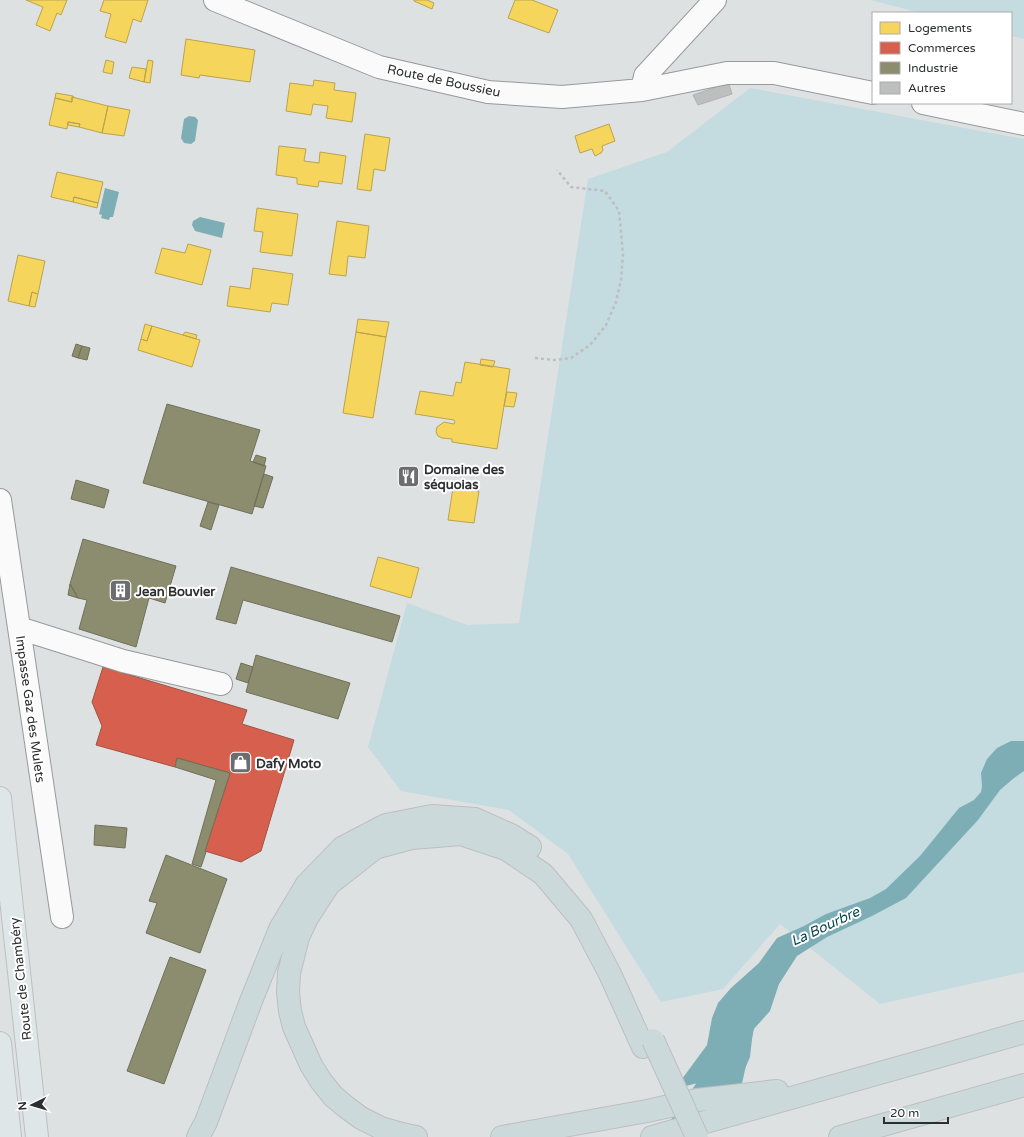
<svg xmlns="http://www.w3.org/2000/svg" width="1024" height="1137" font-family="'Varela Round',sans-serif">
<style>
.green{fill:#c4dbe0}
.water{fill:#7daeb6}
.homes{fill:#f6d55c;stroke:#baa34e}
.shops{fill:#d6604d;stroke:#a35144}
.industry{fill:#8c8c6e;stroke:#70705b}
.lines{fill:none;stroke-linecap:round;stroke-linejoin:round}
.river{stroke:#7daeb6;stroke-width:38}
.building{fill:#bdbfbf;stroke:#b0b2b2}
.minor-casing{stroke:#979a9a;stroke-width:24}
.major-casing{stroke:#bdbfbf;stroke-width:24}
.highway-casing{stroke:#bdbfbf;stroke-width:24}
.path{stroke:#bebebf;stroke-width:2.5;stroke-dasharray:3 3;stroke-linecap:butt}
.minor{stroke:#fafafb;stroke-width:22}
.major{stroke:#dee6e8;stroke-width:22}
.highway{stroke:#ccd9db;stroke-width:22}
.highway-bridge-casing{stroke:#bdbfbf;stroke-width:24;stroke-linecap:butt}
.highway-bridge{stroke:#ccd9db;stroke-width:22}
.labels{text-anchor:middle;stroke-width:4;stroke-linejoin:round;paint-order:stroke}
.street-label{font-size:13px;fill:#2d2e2f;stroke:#fff}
.poi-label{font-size:13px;font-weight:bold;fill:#2d2e2f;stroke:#fff;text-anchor:start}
.water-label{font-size:14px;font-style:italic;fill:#084852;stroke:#fff}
</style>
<rect width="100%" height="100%" fill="#dee1e2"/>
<path class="green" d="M870,0H1024V39L1011,36V13H921Z
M750,88L1024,139V972L880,1004L780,924L723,989L661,1002L568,854L509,810L401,791L368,747L407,603L467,625L519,623L588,179L667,152Z"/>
<path class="water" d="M189,116L195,117L198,120L195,141L191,144L184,143L181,138L184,119Z
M105,188L119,192L113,217H110L109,220L101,218L102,215L99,214Z
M200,217L225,223L222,238L195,231L192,225L193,221Z
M1011,741H1024V771L1014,778L1000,790L978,820L906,898L872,916L827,937L797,956L779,984L770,1011L753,1030L750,1057L744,1071L686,1086L682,1079L707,1045L712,1018L718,1003L731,988L759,963L777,938L804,926L826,914L870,898L886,889L920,856L959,808L974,800L981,792L982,786L981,773L987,759L997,748Z"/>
<path class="homes" d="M26,0H67L61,15L57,13L50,31L36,25L43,7Z
M104,0H148L141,22L133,19L126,43L105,37L111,14L100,11Z
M414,0H427L434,3L432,9L414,1Z
M515,0H532L558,10L549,33L508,18Z
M186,39L255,50L250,82L200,75L199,78L181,75Z
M106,60L114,62L112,74L103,72Z
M148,60L153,61L150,83L144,82Z
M132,67L146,69L144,82L129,78Z
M314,80L335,83L334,90L356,93L352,122L326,118L328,106L313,104L311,115L286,111L290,83L313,86Z
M56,93L73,96L74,98L72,97V102L55,98Z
M72,97L108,106L102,133L79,127L80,124L68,122L67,129L49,125L55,98L72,102Z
M108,106L130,110L124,136L102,133Z
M68,122L80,124L79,127L68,125Z
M609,124L615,141L602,146L603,150L601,153L595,156L592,149L580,153L575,136Z
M365,134L390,138L385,171L374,169L371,191L357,189Z
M279,146L306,149L304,161L319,163L320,152L346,156L342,184L319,181L318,187L297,184V178L276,175Z
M57,172L103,182L98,203L74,197L73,202L51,197Z
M74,197L98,203L97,208L73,202Z
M257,208L298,214L292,256L260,252L263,232L254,231Z
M337,221L369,226L365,258L348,256L346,276L329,274Z
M188,244L211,250L202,285L155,273L162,248L185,253Z
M18,255L45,261L38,294L32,292L29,306L8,301Z
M253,268L293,274L288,305L272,303L270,312L227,306L230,286L250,289Z
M32,292L38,294L35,307L29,306Z
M358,319L389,322L386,337L356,332Z
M145,324L152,326L147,341L141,339Z
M152,326L200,340L192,367L138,350L141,339L147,341Z
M185,332L197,335L196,339L183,335Z
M356,332L386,337L373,418L343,413Z
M481,359L495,361L493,367L480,365Z
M465,362L510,369L497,449L452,442V439L442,438L438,436L436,432L437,427L444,422L454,424L455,422L454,420L415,414L420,391L453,396L456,382L461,383Z
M507,392L517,393L514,407L504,406Z
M453,488L479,491L474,523L448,520Z
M378,557L419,568L411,598L370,586Z"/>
<path class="shops" d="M103,667L247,710L242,724L294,740L261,851L241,862L205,851L230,773L177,758L175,767L96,745L102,726L92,702Z"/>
<path class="industry" d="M76,344L82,346L78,358L72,356Z
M82,346L90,348L87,360L78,358Z
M167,404L260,430L250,461L266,466L252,514L143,483Z
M256,455L266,458L264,466L253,462Z
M264,474L273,477L263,508L254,506Z
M76,480L109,490L104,508L71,499Z
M208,502L219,505L211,530L200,526Z
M83,539L176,566L165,603L149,598L136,647L79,629L87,600L78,598L70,584Z
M231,567L400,616L392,642L243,600L236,624L216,619Z
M70,584L78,598L68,595Z
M256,655L350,683L338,719L246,692Z
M241,663L253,667L248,683L236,679Z
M177,758L230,773L205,851L206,852L201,867L192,864L216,780L175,767Z
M95,825L127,828L125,848L94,845Z
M166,855L227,879L200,953L146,933L157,903L149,901Z
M170,957L206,970L164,1084L127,1071Z"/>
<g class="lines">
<path class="river" d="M682,1137L724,1077L735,1027"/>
</g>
<path class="building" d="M725,84H729L732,94L698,105L693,95Z"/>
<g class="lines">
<defs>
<path id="minor" d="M215,0L379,67L488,92L562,97L642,90L727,73H774L873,93
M642,90L645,76L715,0
M923,103L1024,124
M0,500L62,917
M19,628L123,661L221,684"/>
<path id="major" d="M0,798L37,1137
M0,1043L10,1137"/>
<path id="highway" d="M198,1137L206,1122L251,1001L280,929L307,884L342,848L386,825L432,816L475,819L511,835L530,847
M416,1137L402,1134L381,1128L361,1118L346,1107L333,1096L321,1081L311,1065L294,1027L290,1011L288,992L289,973L298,937L307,918L329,884L375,848L412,838L461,834L506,849L543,874L581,919L610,974L643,1047
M502,1137L647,1111L697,1100L777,1091
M652,1137L951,1053L1024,1032
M840,1137L1024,1085"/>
</defs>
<use href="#minor" class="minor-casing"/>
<use href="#major" class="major-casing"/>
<use href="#highway" class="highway-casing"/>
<path class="path" d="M535,358L554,360L571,358L590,345L606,325L616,302L621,280L623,254L619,211L605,191L571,187L557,170"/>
<use href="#minor" class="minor"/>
<use href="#major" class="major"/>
<use href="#highway" class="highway"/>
<defs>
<path id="highway-bridge" d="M653,1040L697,1137"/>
</defs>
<use href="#highway-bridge" class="highway-bridge-casing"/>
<use href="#highway-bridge" class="highway-bridge"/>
</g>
<defs>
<symbol id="restaurant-square" viewBox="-11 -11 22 22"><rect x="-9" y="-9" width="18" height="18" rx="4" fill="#6b6d6e" stroke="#fff"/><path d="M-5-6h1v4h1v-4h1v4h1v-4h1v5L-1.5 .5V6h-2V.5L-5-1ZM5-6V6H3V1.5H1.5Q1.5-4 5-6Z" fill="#fff"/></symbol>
<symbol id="building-square" viewBox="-11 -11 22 22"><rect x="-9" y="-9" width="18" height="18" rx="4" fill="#6b6d6e" stroke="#fff"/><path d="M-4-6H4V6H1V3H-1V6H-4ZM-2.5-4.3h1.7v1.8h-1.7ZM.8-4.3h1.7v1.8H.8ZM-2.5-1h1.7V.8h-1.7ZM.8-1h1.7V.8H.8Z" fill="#fff"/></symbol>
<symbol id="shop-square" viewBox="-11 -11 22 22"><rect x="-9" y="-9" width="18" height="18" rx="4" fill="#6b6d6e" stroke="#fff"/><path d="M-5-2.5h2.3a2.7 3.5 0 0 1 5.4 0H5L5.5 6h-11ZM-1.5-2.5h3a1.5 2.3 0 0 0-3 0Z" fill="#fff"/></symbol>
</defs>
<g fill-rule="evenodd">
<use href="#restaurant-square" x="396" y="464" width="25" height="25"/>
<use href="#building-square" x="108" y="578" width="25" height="25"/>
<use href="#shop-square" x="228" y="750" width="25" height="25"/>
</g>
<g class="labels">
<g class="street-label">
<text transform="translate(444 80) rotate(12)" y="5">Route de Boussieu</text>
<text transform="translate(31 709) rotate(82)" y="5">Impasse Gaz des Mulets</text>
<text transform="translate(20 979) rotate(-96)" y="5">Route de Chambéry</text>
</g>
<g class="poi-label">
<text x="424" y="474">Domaine des<tspan x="424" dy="15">séquoias</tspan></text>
<text x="136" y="596">Jean Bouvier</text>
<text x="256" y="768">Dafy Moto</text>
</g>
<g class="water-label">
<text transform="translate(825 926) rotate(-25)" y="5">La Bourbre</text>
</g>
</g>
<rect x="872" y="12" width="140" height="92" fill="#ffffff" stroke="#ababac"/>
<rect x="880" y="22" width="20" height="12" fill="#f6d55c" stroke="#ababac"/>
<text x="908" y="32" font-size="12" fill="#2d2e2f">Logements</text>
<rect x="880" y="42" width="20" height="12" fill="#d6604d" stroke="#ababac"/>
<text x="908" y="52" font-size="12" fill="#2d2e2f">Commerces</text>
<rect x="880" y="62" width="20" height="12" fill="#8c8c6e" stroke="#ababac"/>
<text x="908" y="72" font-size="12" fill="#2d2e2f">Industrie</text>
<rect x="880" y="82" width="20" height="12" fill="#bdbfbf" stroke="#ababac"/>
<text x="908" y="92" font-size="12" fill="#2d2e2f">Autres</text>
<g transform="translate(32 1105) rotate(265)" stroke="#ffffff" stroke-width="3" paint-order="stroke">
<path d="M0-3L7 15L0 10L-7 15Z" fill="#2d2e2f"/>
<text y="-6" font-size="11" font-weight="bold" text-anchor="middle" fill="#2d2e2f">N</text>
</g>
<path d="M884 1117v6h64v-6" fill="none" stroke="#2d2e2f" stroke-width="2"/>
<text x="890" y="1117" font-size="12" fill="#2d2e2f" stroke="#ffffff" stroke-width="3" paint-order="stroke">20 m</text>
</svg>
